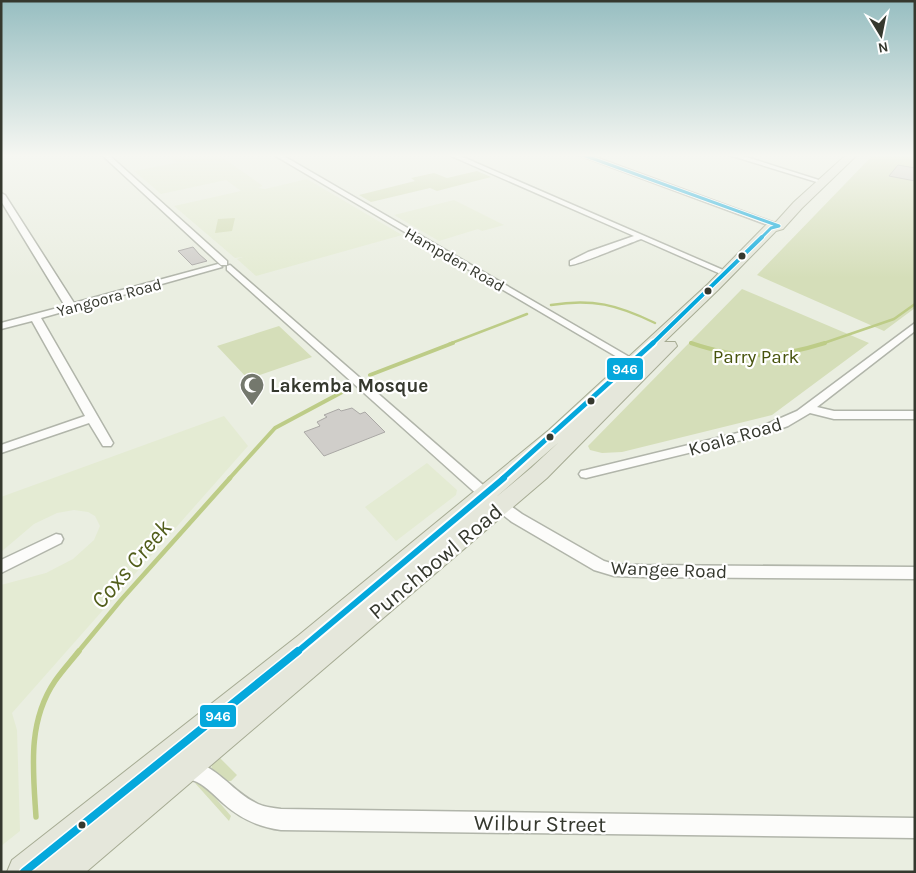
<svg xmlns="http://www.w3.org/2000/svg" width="916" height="873" font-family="Karla,sans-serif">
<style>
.built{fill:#e4ebd3}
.green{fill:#d5deb9}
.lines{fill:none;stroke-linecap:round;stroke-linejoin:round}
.stream-far3{stroke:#bdcc87;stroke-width:2.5}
.stream-far2{stroke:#bdcc87;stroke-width:4}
.stream-far1{stroke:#bdcc87;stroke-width:4.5}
.stream{stroke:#bdcc87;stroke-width:5.5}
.building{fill:#d0ceca;stroke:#aaa8a5}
.minor-casing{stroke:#b1b5aa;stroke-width:3}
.primary-casing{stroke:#a6ab93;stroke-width:2}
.minor{fill:#fcfcfa;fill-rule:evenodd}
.primary{fill:#e5e7db;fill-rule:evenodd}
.bus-1-far4-casing{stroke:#fff;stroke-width:5}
.bus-1-far3-casing{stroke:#fff;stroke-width:6}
.bus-1-far2-casing{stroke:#fff;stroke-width:9}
.bus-1-far1-casing{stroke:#fff;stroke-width:10}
.bus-1-casing{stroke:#fff;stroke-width:11}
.bus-1-far4{stroke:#05a8dc;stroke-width:3}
.bus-1-far3{stroke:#05a8dc;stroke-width:4}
.bus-1-far2{stroke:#05a8dc;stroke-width:5}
.bus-1-far1{stroke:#05a8dc;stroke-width:6}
.bus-1{stroke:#05a8dc;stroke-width:8}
.bus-dot{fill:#35382e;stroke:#fff;stroke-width:2}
.labels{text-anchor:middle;stroke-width:4.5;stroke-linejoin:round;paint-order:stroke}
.far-street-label{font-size:16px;fill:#35382e;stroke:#fff}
.park-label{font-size:19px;fill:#47530d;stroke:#fff}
.poi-label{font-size:19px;font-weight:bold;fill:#35382e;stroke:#fff;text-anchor:start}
.street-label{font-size:19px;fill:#35382e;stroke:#fff}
.near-street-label{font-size:22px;fill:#35382e;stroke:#fff}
.near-water-label{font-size:24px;font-style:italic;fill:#525e1b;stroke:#fff}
.line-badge{stroke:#fff;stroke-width:2}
.badge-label{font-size:14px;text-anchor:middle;font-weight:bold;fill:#fff}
</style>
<rect width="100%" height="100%" fill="#eaeee1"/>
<path class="built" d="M167,155H219L263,186L258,188L265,189L307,179L402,235L256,276L237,259L243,257L235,258L174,206L241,191L226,180L161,194L134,171L176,163Z
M454,200L504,225L482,231L478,229L439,241L394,215Z
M224,416L248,446L12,713L17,730L20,831L1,846V585L46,573L73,559L94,540L100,526L95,516L88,512L74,510L57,513L34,524L1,552V497Z
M427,463L457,490L456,495L396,541L365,507Z"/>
<path class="green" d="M873,155H915V308L884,331L757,275Z
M477,171L491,177L437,191L430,188L371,202L359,195L415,181L411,178L434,173L447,178Z
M235,218L232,231L215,233L218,219Z
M742,289L869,343L772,415L622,452L602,453L590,450L588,446Z
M279,326L312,357L248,379L217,346Z
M220,758L237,775L231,781H224L211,770L212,765Z
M199,779L231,816L229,821L195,783Z"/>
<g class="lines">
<path class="stream-far3" d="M551,305C592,298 618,305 655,323
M691,343L694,344
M449,344L527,314
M821,344L894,319L915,304"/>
<path class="stream-far2" d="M691,343C741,360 774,359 825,343
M370,375L453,343
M229,479L275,428L346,390"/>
<path class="stream-far1" d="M78,652L121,600L230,478"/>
<path class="stream" d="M36,817C33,770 27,722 55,681C62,671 71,661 79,651"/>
</g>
<path class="building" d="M898,165L915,168V181L889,176Z
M193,247L199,254L207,261L192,265L178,251Z
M352,408L360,414L365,412L385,432L324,456L304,432L320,426L317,422L327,417L324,415L339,409L341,411Z"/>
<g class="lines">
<defs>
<path id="minor" d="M102,155H109L227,261V265H221Z
M274,155H282L638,362L633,365L629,364Z
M449,155H458L730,273L726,276L723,275L641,239C630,243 575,266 570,265V261L588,252L634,236Z
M579,155H589L783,226L776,228Z
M729,155H740L825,182L820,183Z
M1,193L5,195L74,303L218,264L222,267L41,318L113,443L111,446H103L89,423L1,453V445L85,416L32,321L1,329V323L65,306L1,201Z
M230,265L490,491L522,514L604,561L614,564L643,565L915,567V579L643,577L614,576L594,570L512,522L480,497L227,270V266Z
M915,323V331L817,407L834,411H915V419H834L810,413L788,426L766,434L586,478L581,477L579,474L581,471L586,470L758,428L797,411Z
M56,534L61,535L63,539L61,543L1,573V560Z
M185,760C217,763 231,792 258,804C265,807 273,808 281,809L915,818V838L281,830C259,827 241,819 224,804C216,797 207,787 197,782C191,779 184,779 178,777L175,770L178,763Z"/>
<path id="primary" d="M846,155H857L802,208L783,229L776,231L718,290L664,342H675L677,346L547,478L86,872H7L12,860L299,635L549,430L708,284L766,225L775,223L794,202ZM559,442L531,468L495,498Z"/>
</defs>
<use href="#minor" class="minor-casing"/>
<use href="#primary" class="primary-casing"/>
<use href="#minor" class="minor"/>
<use href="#primary" class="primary"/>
<defs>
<path id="bus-1-far4" d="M583,155L779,226
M760,239L771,228L779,226"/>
<path id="bus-1-far3" d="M652,344L762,237"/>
<path id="bus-1-far2" d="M502,479L653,343"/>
<path id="bus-1-far1" d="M297,652L504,478"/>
<path id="bus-1" d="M24,872L298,651"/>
</defs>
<use href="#bus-1-far4" class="bus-1-far4-casing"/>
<use href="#bus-1-far3" class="bus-1-far3-casing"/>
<use href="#bus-1-far2" class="bus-1-far2-casing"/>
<use href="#bus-1-far1" class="bus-1-far1-casing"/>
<use href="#bus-1" class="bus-1-casing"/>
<use href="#bus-1-far4" class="bus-1-far4"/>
<use href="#bus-1-far3" class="bus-1-far3"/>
<use href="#bus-1-far2" class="bus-1-far2"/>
<use href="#bus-1-far1" class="bus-1-far1"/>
<use href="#bus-1" class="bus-1"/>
</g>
<linearGradient id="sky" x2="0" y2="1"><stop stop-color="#97bec1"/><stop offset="0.56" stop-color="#f6f7f2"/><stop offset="1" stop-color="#f6f7f2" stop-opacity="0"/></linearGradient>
<rect width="916" height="278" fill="url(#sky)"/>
<defs>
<symbol id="mosque-pin" viewBox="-11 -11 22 30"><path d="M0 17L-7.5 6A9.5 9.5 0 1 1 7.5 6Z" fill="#74786d" stroke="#fff"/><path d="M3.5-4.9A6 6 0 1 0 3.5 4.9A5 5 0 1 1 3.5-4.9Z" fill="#fff"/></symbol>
</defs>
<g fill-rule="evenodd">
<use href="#mosque-pin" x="238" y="371" width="28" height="38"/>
</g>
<g class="bus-dot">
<circle cx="742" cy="256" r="4.5"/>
<circle cx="708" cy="291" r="4.5"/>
<circle cx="591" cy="401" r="4.5"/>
<circle cx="550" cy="437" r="4.5"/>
<circle cx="82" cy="825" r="4.5"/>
</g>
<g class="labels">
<g class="far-street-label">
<text transform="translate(455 259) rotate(30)" y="6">Hampden Road</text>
<text transform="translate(109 297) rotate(-15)" y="6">Yangoora Road</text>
</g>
<g class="park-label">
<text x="756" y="363">Parry Park</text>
</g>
<g class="poi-label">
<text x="270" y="392">Lakemba Mosque</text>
</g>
<g class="street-label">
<text transform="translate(735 436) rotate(-16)" y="7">Koala Road</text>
<text transform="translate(669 569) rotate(2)" y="7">Wangee Road</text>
</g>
<g class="near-street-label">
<text transform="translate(435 561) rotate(-40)" y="8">Punchbowl Road</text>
<text transform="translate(540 823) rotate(1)" y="8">Wilbur Street</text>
</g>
<g class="near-water-label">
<text transform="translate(131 564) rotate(-49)" y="8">Coxs Creek</text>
</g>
</g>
<g class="line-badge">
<rect x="606" y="357" width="38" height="24" rx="5" fill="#05a8dc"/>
<rect x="199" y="704" width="38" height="24" rx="5" fill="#05a8dc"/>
</g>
<g class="badge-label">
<text x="625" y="374">946</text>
<text x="218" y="721">946</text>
</g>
<rect width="916" height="873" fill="none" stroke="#35382e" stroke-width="5"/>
<g transform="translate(881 35) rotate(170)" stroke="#ffffff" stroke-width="4" paint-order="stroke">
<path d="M0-4L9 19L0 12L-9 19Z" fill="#35382e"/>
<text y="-8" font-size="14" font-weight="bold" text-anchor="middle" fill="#35382e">N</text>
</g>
</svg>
